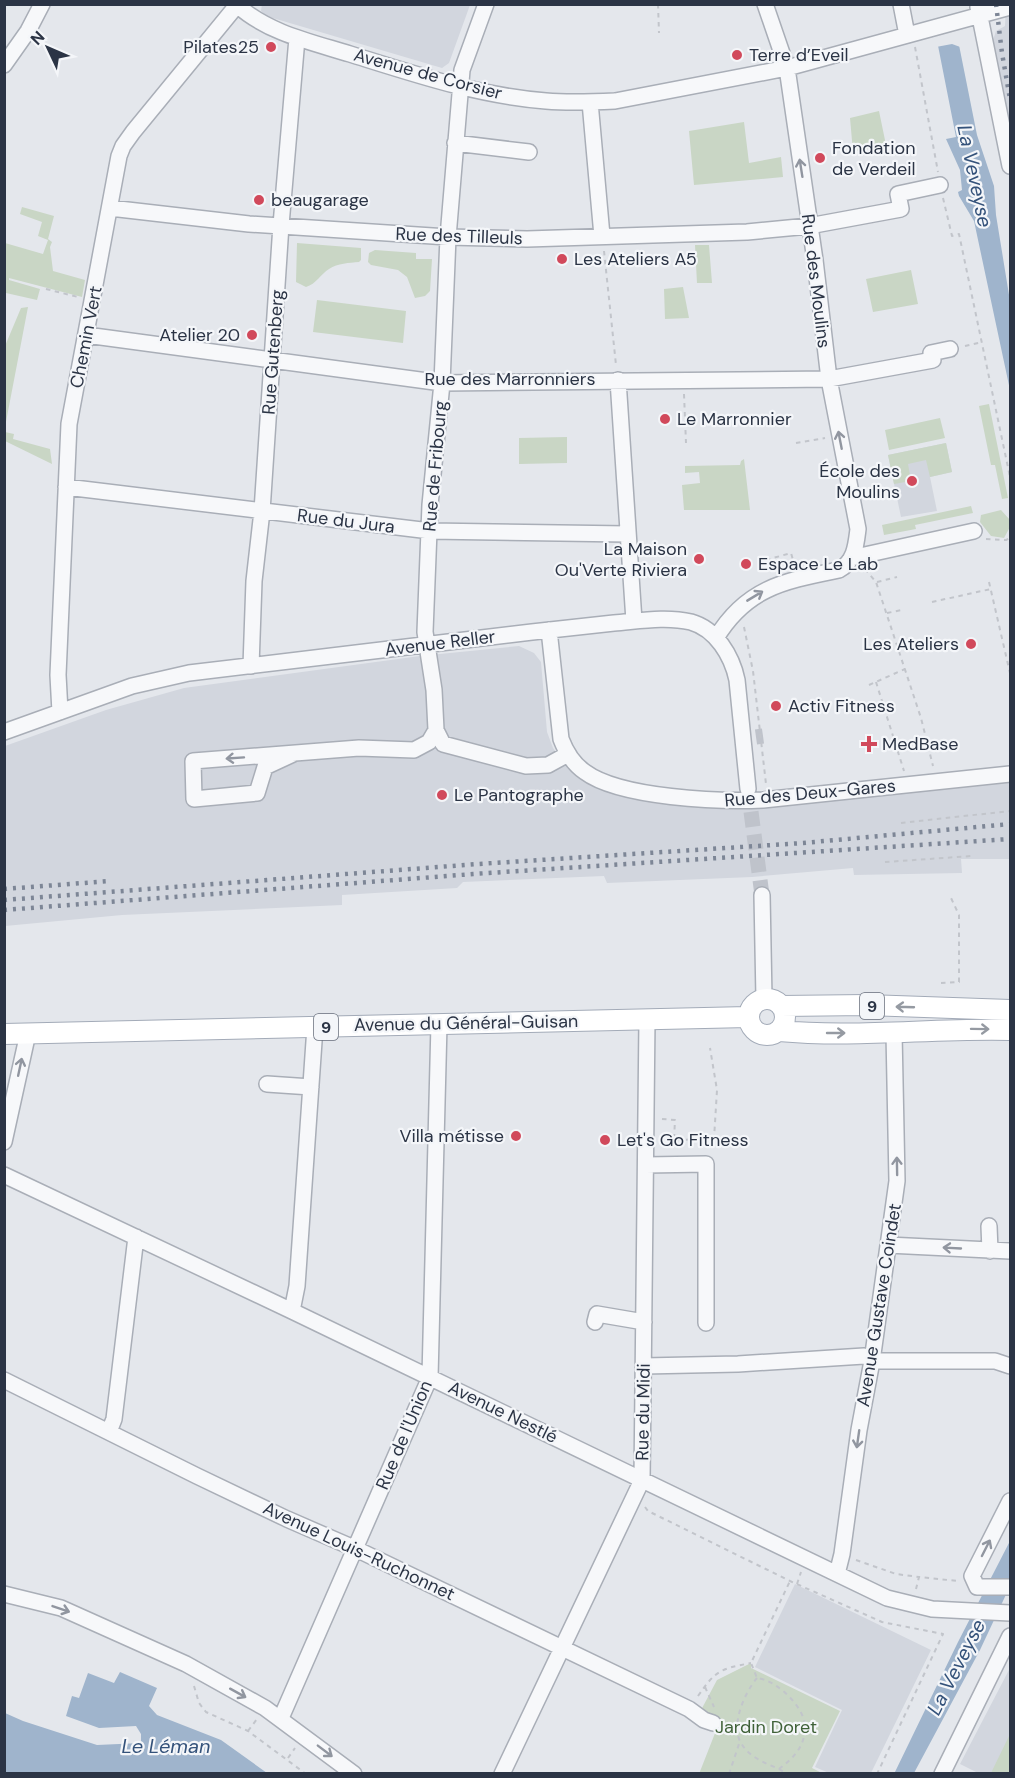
<svg xmlns="http://www.w3.org/2000/svg" width="1015" height="1778" font-family="'DM Sans',sans-serif">
<style>
.built{fill:#d2d6de}
.green{fill:#c9d6c5}
.water{fill:#9fb4cc}
.pier{fill:#e4e7ec}
.lines{fill:none;stroke-linecap:round;stroke-linejoin:round}
.minor-tunnel{stroke:#bfc3cb;stroke-width:15;stroke-dasharray:15 8;stroke-linecap:butt}
.minor-casing{stroke:#a9aeb7;stroke-width:18}
.major-casing{stroke:#a3abb8;stroke-width:22}
.path{stroke:#c2c5cb;stroke-width:2;stroke-dasharray:4.5 4.5;stroke-linecap:butt}
.minor{stroke:#f7f8fa;stroke-width:15}
.major{stroke:#fff;stroke-width:20}
.rail{stroke:#7d8696;stroke-width:4.5;stroke-dasharray:3 6;stroke-linecap:butt}
.oneway{stroke:#9196a0}
.oneway2{stroke:#959aa2}
.poi-dot{fill:#d1495b;stroke:#f4f6f9;stroke-width:2}
.labels{text-anchor:middle;stroke-width:4.5;stroke-linejoin:round;paint-order:stroke}
.shield{fill:#f4f6f9;stroke:#676e7b;stroke-width:1.5}
.shield-label{font-size:16px;font-weight:bold;fill:#2b3445}
.poi-label{font-size:18px;fill:#2b3445;stroke:#f4f6f9;text-anchor:start}
.street-label{font-size:18px;fill:#2b3445;stroke:#f4f6f9}
.park-label{font-size:18px;fill:#3f6138;stroke:#f4f6f9}
.water-label{font-size:20px;font-style:italic;fill:#34527a;stroke:#f4f6f9}
</style>
<rect width="100%" height="100%" fill="#e4e7ec"/>
<path class="built" d="M262,4H470V5L449,63L442,68L266,16L261,11Z
M1006,7H1010V125L993,40L996,31L1005,26Z
M946,443L952,472L930,477L937,511L901,517L888,455Z
M519,646L534,653L541,662L547,732L553,748L567,767L593,786L665,801L1010,778V859H961L962,873L854,875L853,868L752,877L607,883L604,876L463,882L457,888L342,895V905L122,915L5,926V746L106,710L184,688L420,656Z
M795,1584L931,1650L871,1773H829L815,1767L842,1710L755,1667Z
M1010,1668V1773H978L960,1764Z"/>
<path class="green" d="M879,111L886,145L853,152L850,118Z
M744,122L749,163L781,157L783,177L694,185L689,131Z
M22,207L54,216L48,239L52,242L50,247L53,271L85,280L82,297L9,278V280L40,289L37,300L6,293L5,295V243L43,254L48,240L38,236L42,222L20,214Z
M297,243L361,248V260L359,262C349,263 338,263 329,269C321,274 316,284 306,287L296,282Z
M695,245H709L712,283H697Z
M375,250L416,253V259H432L430,291L425,296L415,298L407,277L398,270L371,265L368,262L369,253Z
M911,270L918,304L873,312L866,279Z
M683,287L689,318L665,319L664,289Z
M317,300L406,311L403,343L313,332Z
M28,307L5,427V346L21,308Z
M989,404L1008,498L1002,499L995,465H991L979,406Z
M940,418L945,438L889,450L885,430Z
M5,432L14,434L13,439L50,449L52,464L5,441Z
M567,437V463L519,464V438Z
M946,443L952,472L930,477L926,460L908,464L911,481L894,484L888,455Z
M744,459L750,510H684L682,485L700,483L699,472L685,473V466L740,465L741,461Z
M971,506L973,513L915,525L916,529L884,535L882,525Z
M1001,510L1010,520V527L1004,538L991,536L980,522L981,515Z
M751,1663V1668L840,1711L812,1768L822,1773L699,1774L719,1723L700,1712L717,1680Z
M1010,1734V1773H991Z"/>
<path class="water" d="M930,5H951L977,135L994,186L996,215L1010,301V390L974,221L959,196L958,192L962,190L960,170L946,139L956,137Z
M1010,1541V1586L980,1650L914,1773L894,1774L958,1642Z
M120,1672L157,1688L149,1706L157,1715L221,1740L267,1773H5V1713L23,1721L97,1745L141,1743V1734L136,1726L99,1728L66,1716L72,1696L79,1698L88,1673L114,1683Z"/>
<path class="pier" d="M954,4L963,48L952,44L936,47L928,5Z"/>
<g class="lines">
<path class="minor-tunnel" d="M756,737L763,736
M748,789L762,895"/>
<defs>
<path id="minor" d="M901,4L907,35
M237,5C268,33 311,42 350,54C414,74 479,96 546,101C569,103 592,102 615,101L787,68L1010,7
M978,7L1010,166
M4,65L28,31L42,4
M590,102L602,236
M455,143L529,152
M110,208L249,224L448,237L527,239L747,232L809,226L901,209L898,194L940,185
M86,335L442,383L829,379L933,360L931,353L950,349
M618,380L634,621
M66,487L430,531L627,534
M851,558L974,531
M549,630L561,739C566,752 573,764 585,772C620,798 720,802 763,800L1010,774
M716,638C747,587 785,581 839,570C855,561 856,545 858,529L829,379L815,260L787,68L765,4
M251,666L254,581L262,511L281,225L297,38
M60,712L58,675L69,424L119,156L123,146L133,132L238,4
M436,730L443,744L526,766L548,765L568,754
M4,732L132,686L189,673C303,659 418,646 532,632C560,629 587,626 614,623C639,621 666,616 691,622C716,629 732,656 737,680L748,789
M293,754L265,767L257,793L194,799L193,761L359,748L414,750L429,742L436,730L434,690L425,632L430,505L442,383L448,237L462,70L486,4
M762,895L764,999
M267,1084L311,1087
M4,1142L28,1033
M646,1165L706,1164V1323
M4,1175L292,1311L887,1598L932,1609L1010,1613
M989,1226L990,1251
M888,1245L1010,1251
M292,1311L297,1286L315,1027
M595,1322L597,1314L644,1322
M872,1361H995L1010,1366
M644,1366L738,1364L864,1356
M4,1380L197,1476L287,1519L356,1549L689,1709L704,1720L713,1723
M109,1432L114,1419L136,1237
M1010,1501L972,1576L977,1587H1010
M837,1574L842,1554L859,1430L872,1361L897,1181L894,1033
M4,1594L61,1608L186,1664L265,1708L354,1774
M281,1718L430,1377L439,1024
M502,1774L642,1480L647,1019
M942,1774L1010,1636"/>
<path id="major" d="M749 1017a18 18 0 1 1 36 0a18 18 0 1 1-36 0Z
M781,1006L867,1005L1010,1010
M779,1031C856,1038 933,1028 1010,1030
M4,1034L748,1017"/>
</defs>
<use href="#minor" class="minor-casing"/>
<use href="#major" class="major-casing"/>
<path class="path" d="M658,4L659,33
M915,47L938,172
M943,198L952,236L959,234L1010,477
M604,251L616,365
M46,289L78,297
M965,346L982,342
M684,394L686,443
M796,443L825,438
M986,539L1006,540L1010,538
M766,560L791,553L793,560
M865,569L876,582L921,718L933,766
M877,582L897,577
M989,582L1010,673
M932,602L991,589
M887,613L902,610
M744,627L753,671L766,784
M876,682L904,771
M869,685L905,669
M901,823L1010,811
M885,862L972,856
M941,983L959,982V915L951,898
M662,1119L675,1120L674,1140L714,1139L717,1090L710,1048
M645,1507L648,1511L790,1581L882,1622L943,1634L877,1774
M856,1560L896,1574L919,1577
M797,1584L801,1572
M916,1589L919,1577L958,1581
M757,1678C745,1692 730,1725 741,1743C749,1757 765,1763 779,1769C792,1759 803,1749 805,1731C808,1709 777,1680 757,1678L751,1663L790,1581
M194,1686L199,1703L206,1712L248,1731L306,1774
M705,1687L714,1707
M698,1696C716,1670 720,1669 751,1663
M727,1728L738,1732
M248,1731L257,1719
M288,1758L295,1748
M779,1769L787,1774
M729,1774L740,1741"/>
<use href="#minor" class="minor"/>
<use href="#major" class="major"/>
<path class="rail" d="M996,4L1002,53L1010,99
M4,889L110,881
M4,900L478,864L803,843L1010,824
M4,910L473,874L1010,839"/>
</g>
<defs><path id="oneway-shaft" d="M-6 0H5M1.5-3L5.5 0L1.5 3" fill="none" stroke-width="1.6" stroke-linecap="round" stroke-linejoin="round" transform="scale(1.5)"/></defs>
<g class="oneway">
<use href="#oneway-shaft" transform="translate(801 168) rotate(-99)"/>
<use href="#oneway-shaft" transform="translate(840 440) rotate(-101)"/>
<use href="#oneway-shaft" transform="translate(755 596) rotate(-31)"/>
<use href="#oneway-shaft" transform="translate(235 758) rotate(176)"/>
<use href="#oneway-shaft" transform="translate(20 1067) rotate(-78)"/>
<use href="#oneway-shaft" transform="translate(897 1166) rotate(-91)"/>
<use href="#oneway-shaft" transform="translate(952 1248) rotate(-177)"/>
<use href="#oneway-shaft" transform="translate(858 1439) rotate(98)"/>
<use href="#oneway-shaft" transform="translate(986 1548) rotate(-63)"/>
<use href="#oneway-shaft" transform="translate(61 1609) rotate(19)"/>
<use href="#oneway-shaft" transform="translate(238 1693) rotate(29)"/>
<use href="#oneway-shaft" transform="translate(325 1751) rotate(37)"/>
</g>
<g class="oneway2">
<use href="#oneway-shaft" transform="translate(905 1007) rotate(-178)"/>
<use href="#oneway-shaft" transform="translate(980 1029) rotate(1)"/>
<use href="#oneway-shaft" transform="translate(836 1033)"/>
</g>
<g class="poi-dot">
<circle cx="271" cy="47" r="6"/>
<circle cx="737" cy="55" r="6"/>
<circle cx="820" cy="158" r="6"/>
<circle cx="259" cy="200" r="6"/>
<circle cx="562" cy="259" r="6"/>
<circle cx="252" cy="335" r="6"/>
<circle cx="665" cy="419" r="6"/>
<circle cx="912" cy="481" r="6"/>
<circle cx="699" cy="559" r="6"/>
<circle cx="746" cy="564" r="6"/>
<circle cx="971" cy="644" r="6"/>
<circle cx="776" cy="706" r="6"/>
<path d="M866 735h6v6h6v6h-6v6h-6v-6h-6v-6h6z"/>
<circle cx="442" cy="795" r="6"/>
<circle cx="516" cy="1136" r="6"/>
<circle cx="605" cy="1140" r="6"/>
</g>
<g class="labels">
<g class="shield">
<rect x="860" y="993" width="24" height="26" rx="4.5"/>
<rect x="314" y="1014" width="24" height="26" rx="4.5"/>
</g>
<g class="shield-label">
<text x="872" y="1012">9</text>
<text x="326" y="1033">9</text>
</g>
<g class="poi-label">
<text x="259" y="53" text-anchor="end">Pilates25</text>
<text x="749" y="61">Terre d’Eveil</text>
<text x="832" y="154">Fondation<tspan x="832" dy="21">de Verdeil</tspan></text>
<text x="271" y="206">beaugarage</text>
<text x="574" y="265">Les Ateliers A5</text>
<text x="240" y="341" text-anchor="end">Atelier 20</text>
<text x="677" y="425">Le Marronnier</text>
<text x="900" y="477" text-anchor="end">École des<tspan x="900" dy="21">Moulins</tspan></text>
<text x="687" y="555" text-anchor="end">La Maison<tspan x="687" dy="21">Ou'Verte Riviera</tspan></text>
<text x="758" y="570">Espace Le Lab</text>
<text x="959" y="650" text-anchor="end">Les Ateliers</text>
<text x="788" y="712">Activ Fitness</text>
<text x="882" y="750">MedBase</text>
<text x="454" y="801">Le Pantographe</text>
<text x="504" y="1142" text-anchor="end">Villa métisse</text>
<text x="617" y="1146">Let's Go Fitness</text>
</g>
<g class="street-label">
<text transform="translate(428 74) rotate(15)" y="6">Avenue de Corsier</text>
<text transform="translate(459 236) rotate(2)" y="6">Rue des Tilleuls</text>
<text transform="translate(816 281) rotate(83)" y="6">Rue des Moulins</text>
<text transform="translate(86 337) rotate(-79)" y="6">Chemin Vert</text>
<text transform="translate(273 352) rotate(-86)" y="6">Rue Gutenberg</text>
<text x="510" y="385">Rue des Marronniers</text>
<text transform="translate(435 466) rotate(-85)" y="6">Rue de Fribourg</text>
<text transform="translate(346 521) rotate(7)" y="6">Rue du Jura</text>
<text transform="translate(440 643) rotate(-7)" y="6">Avenue Reller</text>
<text transform="translate(810 793) rotate(-5)" y="6">Rue des Deux-Gares</text>
<text transform="translate(466 1023) rotate(-1)" y="6">Avenue du Général-Guisan</text>
<text transform="translate(879 1305) rotate(-81)" y="6">Avenue Gustave Coindet</text>
<text transform="translate(503 1412) rotate(26)" y="6">Avenue Nestlé</text>
<text transform="translate(643 1412) rotate(-89)" y="6">Rue du Midi</text>
<text transform="translate(404 1435) rotate(-67)" y="6">Rue de l'Union</text>
<text transform="translate(359 1551) rotate(25)" y="6">Avenue Louis-Ruchonnet</text>
</g>
<g class="park-label">
<text x="766" y="1733">Jardin Doret</text>
</g>
<g class="water-label">
<text transform="translate(975 176) rotate(78)" y="7">La Veveyse</text>
<text transform="translate(956 1667) rotate(-63)" y="7">La Veveyse</text>
<text x="166" y="1753">Le Léman</text>
</g>
</g>
<rect width="1015" height="1778" fill="none" stroke="#2b3445" stroke-width="12"/>
<g transform="translate(48 48) rotate(314)" stroke="#f4f6f9" stroke-width="4.5" paint-order="stroke">
<path d="M0-4.5L10 22L0 15L-10 22Z" fill="#2b3445"/>
<text y="-9" font-size="16" font-weight="bold" text-anchor="middle" fill="#2b3445">N</text>
</g>
</svg>
